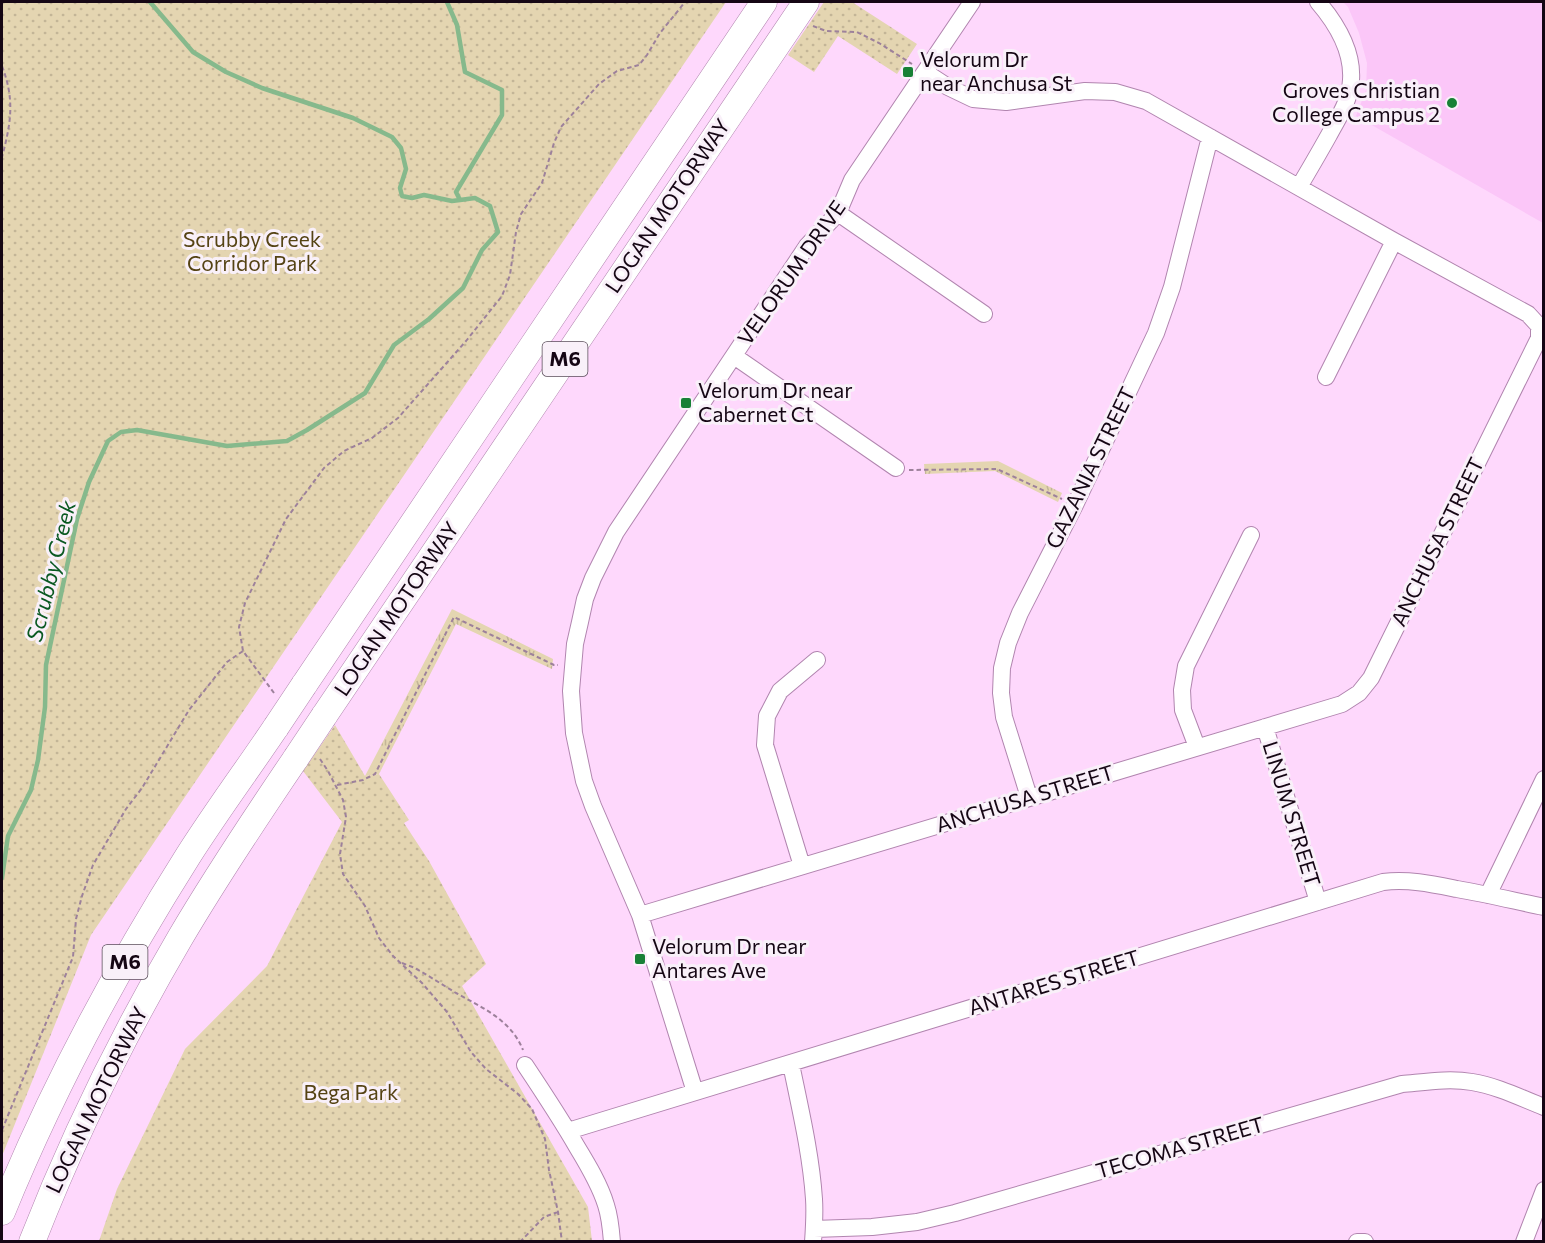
<svg xmlns="http://www.w3.org/2000/svg" width="1545" height="1243" font-family="Commissioner,sans-serif">
<style>
.built{fill:#fbc6f8}
.grass{fill:url(#grass-tufts)}
.park{fill:url(#park-dots)}
.lines{fill:none;stroke-linecap:round;stroke-linejoin:round}
.stream{stroke:#86b98c;stroke-width:4.5}
.minor-casing{stroke:#b185af;stroke-width:18}
.highway-casing{stroke:#b185af;stroke-width:27}
.path{stroke:#9d819b;stroke-width:2;stroke-dasharray:4.5 3;stroke-linecap:butt}
.minor{stroke:#fff;stroke-width:16}
.highway{stroke:#fff;stroke-width:26}
.highway-bridge-casing{stroke:#b185af;stroke-width:27;stroke-linecap:butt}
.highway-bridge{stroke:#fff;stroke-width:26}
.poi-dot{fill:#188136;stroke:#f9f0f9;stroke-width:2}
.labels{text-anchor:middle;stroke-width:6;stroke-linejoin:round;paint-order:stroke}
.shield{fill:#f9f0f9;stroke:#594c59;stroke-width:1.5}
.shield-label{font-size:20px;font-weight:bold;fill:#150614}
.poi-label{font-size:21px;fill:#150614;stroke:#f9f0f9;text-anchor:start}
.street-label{font-size:21px;fill:#150614;stroke:#f9f0f9}
.park-label{font-size:21px;fill:#554314;stroke:#f9f0f9}
.water-label{font-size:22px;font-style:italic;fill:#0a5922;stroke:#f9f0f9}
</style>
<defs>
<pattern id="grass-tufts" width="24" height="20" patternUnits="userSpaceOnUse" patternTransform="scale(1.5)"><rect width="24" height="20" fill="#e4d5b1"/><path d="M3 7l-1-3M5 7V3M7 7l1-3M15 17l-1-3M17 17v-4M19 17l1-3" fill="none" stroke="#c3b597"/></pattern>
<pattern id="park-dots" width="8" height="8" patternUnits="userSpaceOnUse" patternTransform="scale(1.5)"><rect width="8" height="8" fill="#e4d5b1"/><path d="M2 2h.1M6 6h.1" fill="none" stroke="#c3b597" stroke-width="1.8" stroke-linecap="round"/></pattern>
</defs>
<rect width="100%" height="100%" fill="#fed8fc"/>
<path class="built" d="M1343,2H1543V223L1356,116L1366,90L1367,63L1359,33L1348,7Z"/>
<path class="grass" d="M998,461L1062,493L1058,502L995,471L925,474L924,464Z
M452,609L553,659L552,669L456,624L379,774L365,776Z"/>
<path class="park" d="M2,2H726L91,935L2,1156Z
M824,2H852L917,44L897,74L838,36L814,72L788,55Z
M335,725L365,776L379,774L409,820L404,823L429,861L486,964L462,986L588,1207L592,1241H99L117,1189L185,1049L267,966L342,822L303,771Z"/>
<g class="lines">
<path class="stream" d="M150,2L193,52L226,72L262,88L353,118L392,137L401,148L406,169L400,188L402,196L412,198L424,195L452,201L460,200
M2,878L8,836L31,790L38,760L45,707L46,665L77,519L89,482L108,441L121,432L137,430L227,446L287,441L307,430L365,393L394,345L429,319L463,288L482,250L498,232L490,206L475,198L460,200L456,192L502,115V90L465,72L457,25L447,2"/>
<defs>
<path id="minor" d="M1299,187C1309,170 1319,153 1329,135C1338,118 1350,101 1351,80C1353,51 1336,23 1318,2
M838,213L984,314
M734,356L896,468
M1326,377L1394,241
M1265,727L1318,902
M1197,747L1183,710L1182,690L1186,666L1251,535
M1029,797L1004,717L1001,693L1002,668L1008,643L1020,613L1075,505L1156,333L1172,287L1210,137
M802,866L765,745L767,716L780,691L817,660
M1488,895L1544,779
M640,915L1342,704L1359,693L1371,678L1539,338V326L1528,314L1394,241L1146,101L1115,92L1085,91L1006,102L973,99L948,87L925,72
M791,1064C800,1108 811,1154 814,1199C815,1213 814,1228 813,1242
M525,1065C543,1092 561,1119 577,1147C588,1165 600,1185 606,1205C610,1217 611,1229 612,1242
M695,1092L640,915L593,806L584,781L574,733L571,691L575,644L580,622L585,599L593,578L616,532L807,246L838,213L852,180L972,2
M568,1131L1383,882C1409,879 1432,884 1457,889C1486,894 1515,901 1544,907
M814,1229L872,1227L917,1222L955,1213L1402,1084C1425,1082 1449,1078 1472,1082C1497,1086 1521,1098 1544,1107
M1357,1242H1365
M1524,1242L1544,1190"/>
<path id="highway" d="M304,685L764,2
M324,716L806,2
M2,1212C53,1087 116,970 188,856C216,812 247,770 276,727
M32,1242C73,1137 123,1035 180,938C216,877 256,817 296,758"/>
</defs>
<use href="#minor" class="minor-casing"/>
<use href="#highway" class="highway-casing"/>
<path class="path" d="M813,26L826,31L857,32L879,43L912,64
M2,66C15,100 11,123 2,157
M909,470L997,469L1062,499
M274,693L243,651L239,627L245,603L286,519L324,468L344,451L372,438L398,418L466,341L502,296L510,275L516,232L521,214L542,183L554,143L561,127L599,84L617,71L639,65L647,55L660,33L685,2
M320,759L328,771L343,800L346,817L340,854L343,874L365,906L379,938L393,956L422,983L447,1012L471,1052L486,1069L518,1094L532,1109L545,1139L549,1170L558,1212L562,1242
M337,785L363,780L375,774L454,617L554,665H558
M402,963L415,968C429,976 443,985 456,993C483,1008 511,1020 523,1050
M2,1130L73,957L76,919L82,896L93,865L126,809L142,788L189,710L227,662L243,651
M520,1242L544,1217L558,1212"/>
<use href="#minor" class="minor"/>
<use href="#highway" class="highway"/>
<defs>
<path id="highway-bridge" d="M276,727L304,685
M296,758L324,716"/>
</defs>
<use href="#highway-bridge" class="highway-bridge-casing"/>
<use href="#highway-bridge" class="highway-bridge"/>
</g>
<g class="poi-dot">
<rect x="902" y="66" width="12" height="12" rx="3"/>
<circle cx="1452" cy="103" r="6"/>
<rect x="680" y="397" width="12" height="12" rx="3"/>
<rect x="634" y="953" width="12" height="12" rx="3"/>
</g>
<g class="labels">
<g class="shield">
<rect x="542.5" y="342" width="45" height="34" rx="4.5"/>
<rect x="102.5" y="945" width="45" height="34" rx="4.5"/>
</g>
<g class="shield-label">
<text x="565" y="366">M6</text>
<text x="125" y="969">M6</text>
</g>
<g class="poi-label">
<text x="920" y="67">Velorum Dr<tspan x="920" dy="24">near Anchusa St</tspan></text>
<text x="1440" y="98" text-anchor="end">Groves Christian<tspan x="1440" dy="24">College Campus 2</tspan></text>
<text x="698" y="398">Velorum Dr near<tspan x="698" dy="24">Cabernet Ct</tspan></text>
<text x="652" y="954">Velorum Dr near<tspan x="652" dy="24">Antares Ave</tspan></text>
</g>
<g class="street-label">
<text transform="translate(668 206) rotate(-56)" y="7">LOGAN MOTORWAY</text>
<text transform="translate(792 273) rotate(-55)" y="7">VELORUM DRIVE</text>
<text transform="translate(1091 468) rotate(-64)" y="7">GAZANIA STREET</text>
<text transform="translate(1438 542) rotate(-64)" y="7">ANCHUSA STREET</text>
<text transform="translate(397 609) rotate(-56)" y="7">LOGAN MOTORWAY</text>
<text transform="translate(1025 799) rotate(-17)" y="7">ANCHUSA STREET</text>
<text transform="translate(1291 814) rotate(73)" y="7">LINUM STREET</text>
<text transform="translate(1054 983) rotate(-17)" y="7">ANTARES STREET</text>
<text transform="translate(97 1100) rotate(-64)" y="7">LOGAN MOTORWAY</text>
<text transform="translate(1180 1148) rotate(-16)" y="7">TECOMA STREET</text>
</g>
<g class="park-label">
<text x="252" y="247">Scrubby Creek<tspan x="252" dy="24">Corridor Park</tspan></text>
<text x="351" y="1100">Bega Park</text>
</g>
<g class="water-label">
<text transform="translate(51 571) rotate(-76)" y="8">Scrubby Creek</text>
</g>
</g>
<rect width="1545" height="1243" fill="none" stroke="#150614" stroke-width="6"/>
</svg>
